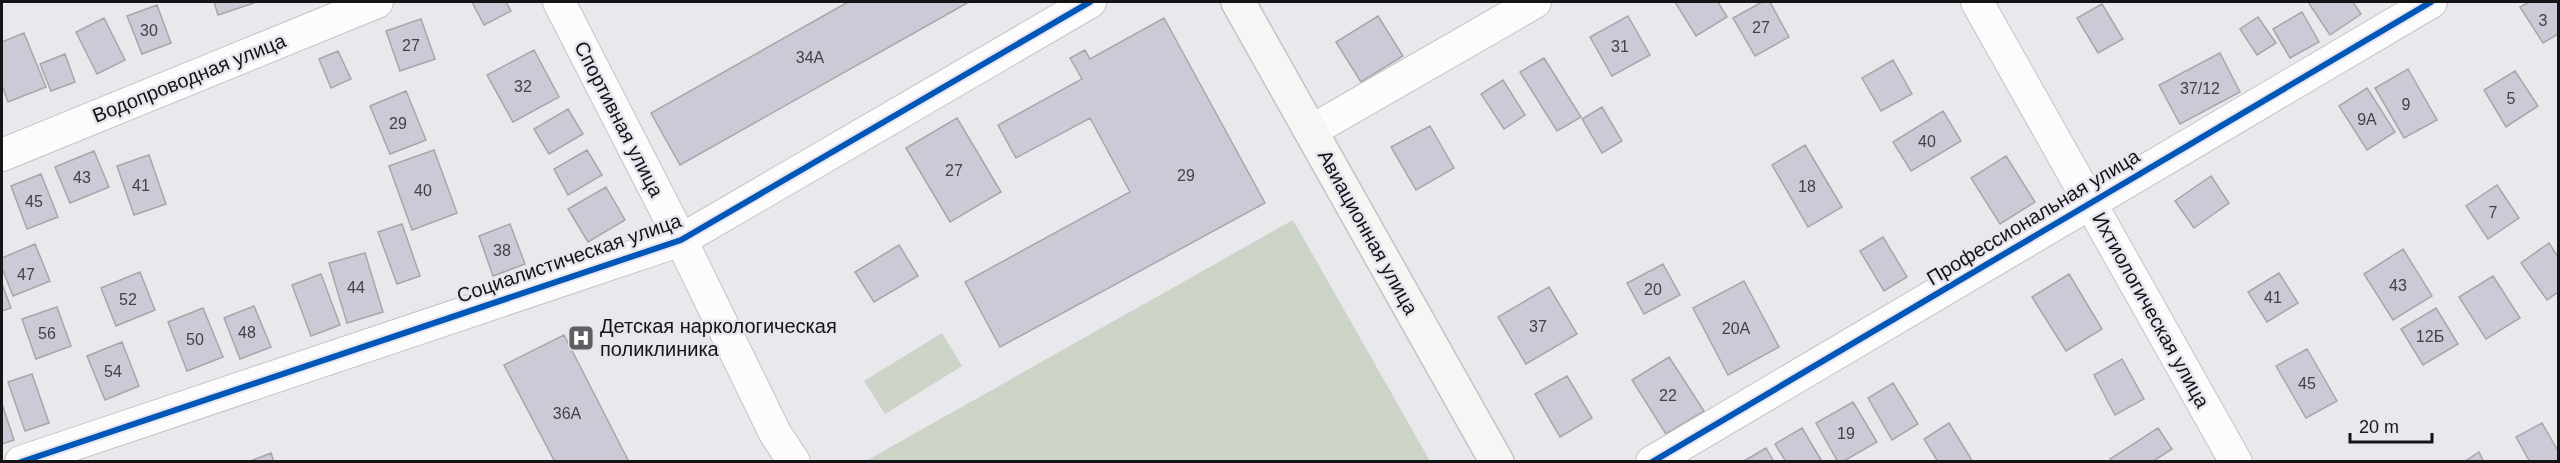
<svg xmlns="http://www.w3.org/2000/svg" width="2560" height="463" font-family="Helvetica,sans-serif">
<style>
.green{fill:#cbd4c6}
.building{fill:#cbcad6;stroke:#a7a7aa;stroke-width:1.5}
.lines{fill:none;stroke-linecap:round;stroke-linejoin:round}
.minor-casing{stroke:#c4c4c7;stroke-width:34}
.secondary-casing{stroke:#c4c4c7;stroke-width:36}
.minor{stroke:#fcfcfc;stroke-width:32}
.secondary{stroke:#f7f6f4;stroke-width:33}
.cycleway-casing{stroke:#e7e6ef;stroke-width:10}
.cycleway{stroke:#0057b8;stroke-width:6}
.labels{text-anchor:middle;stroke-width:5;stroke-linejoin:round;paint-order:stroke}
.number-label{font-size:16px;fill:#424247}
.street-label{font-size:20px;fill:#151417;stroke:#e7e6ef}
.poi-label{font-size:20px;fill:#151417;stroke:#e7e6ef;text-anchor:start}
</style>
<rect width="100%" height="100%" fill="#e8e8ed"/>
<path class="green" d="M1293,220L1430,461H866Z
M942,333L962,366L885,414L864,381Z"/>
<path class="building" d="M214,2H254V3L218,15Z
M472,2H506L511,11L484,25Z
M848,2H969L680,165L651,113Z
M1675,2H1718L1727,17L1696,36Z
M1762,2H1770L1789,37L1755,56L1733,18Z
M2308,2H2353L2361,14L2330,35Z
M2529,2H2558V34L2543,43L2520,7Z
M2102,4L2123,39L2098,53L2077,18Z
M157,5L171,43L142,54L127,16Z
M2302,12L2319,42L2290,58L2273,29Z
M1378,16L1403,56L1361,82L1336,42Z
M1628,16L1650,55L1612,76L1590,37Z
M2258,17L2276,43L2257,55L2240,29Z
M104,18L125,60L97,74L76,32Z
M1164,18L1265,203L1000,347L965,282L1130,192L1090,118L1016,158L998,125L1082,79L1070,58L1085,50L1090,59Z
M421,19L435,59L400,71L386,31Z
M24,33L46,87L8,102L2,85V42Z
M534,50L559,97L513,122L487,75Z
M338,51L351,79L331,88L319,59Z
M2220,53L2240,92L2180,124L2159,85Z
M65,54L75,82L51,91L40,64Z
M1544,58L1581,117L1557,131L1520,72Z
M1893,60L1912,94L1881,111L1862,78Z
M2408,69L2437,120L2404,138L2375,88Z
M2515,71L2538,106L2506,127L2484,90Z
M1503,80L1525,115L1504,129L1481,94Z
M2367,88L2395,132L2367,150L2339,106Z
M406,91L426,140L390,154L370,106Z
M1602,107L1622,141L1602,153L1582,119Z
M568,109L583,134L549,154L534,129Z
M1943,111L1961,141L1911,171L1893,142Z
M957,118L1001,192L950,222L906,148Z
M1430,126L1454,168L1416,190L1391,147Z
M1805,145L1842,207L1808,227L1772,165Z
M434,150L457,213L412,230L389,166Z
M587,150L602,175L568,195L554,169Z
M94,151L109,187L70,203L55,167Z
M149,155L166,204L134,215L117,166Z
M2006,156L2035,202L2000,224L1971,178Z
M41,174L58,217L27,229L11,186Z
M2211,176L2229,203L2194,228L2175,201Z
M2497,185L2519,218L2488,239L2466,206Z
M606,187L625,220L588,242L568,209Z
M402,224L420,276L397,284L378,232Z
M510,224L525,264L493,276L479,236Z
M1883,237L1907,277L1884,291L1860,251Z
M2549,243L2558,257V292L2547,300L2521,263Z
M35,244L50,281L13,296L2,268V258Z
M899,245L918,276L874,302L855,272Z
M2403,249L2432,296L2393,320L2364,274Z
M365,253L383,312L347,323L329,263Z
M1663,264L1680,295L1644,314L1627,283Z
M140,272L155,310L116,326L101,288Z
M2279,273L2298,303L2267,322L2248,292Z
M321,274L340,325L311,336L292,285Z
M2069,274L2102,329L2066,351L2032,297Z
M2493,276L2520,318L2486,339L2459,297Z
M1744,281L1779,347L1728,375L1693,308Z
M2,284L11,308L2,311Z
M1549,287L1577,334L1526,364L1498,317Z
M254,306L271,347L240,359L224,318Z
M57,307L71,346L36,359L22,319Z
M203,308L223,357L187,371L168,322Z
M2436,308L2458,344L2423,365L2401,329Z
M564,335L629,462H555L504,365Z
M122,342L139,386L105,400L87,356Z
M2307,349L2337,401L2306,418L2276,366Z
M1669,357L1704,411L1666,434L1632,380Z
M2122,359L2144,399L2115,415L2094,375Z
M32,374L49,423L25,431L8,382Z
M1567,376L1592,418L1560,437L1535,394Z
M1893,383L1918,424L1892,440L1868,398Z
M1853,402L1877,442L1842,462H1838L1816,423Z
M2,404L14,440L2,444Z
M1949,423L1973,462H1938L1924,439Z
M2542,423L2558,451V462H2530L2516,437Z
M1802,428L1821,460L1819,462H1786L1775,444Z
M2158,428L2172,449L2152,462H2111L2110,459Z
M1766,448L1774,462H1742Z
M2479,452L2484,462H2464Z
M271,453L274,462H248Z"/>
<g class="lines">
<defs>
<path id="minor" d="M559,2L681,240L775,433L794,462
M1977,2L2236,462
M1311,131L1535,2
M2,155L377,2
M21,462L681,240L1090,2
M1652,462L2431,2"/>
<path id="secondary" d="M1238,2L1497,462"/>
</defs>
<use href="#minor" class="minor-casing"/>
<use href="#secondary" class="secondary-casing"/>
<use href="#minor" class="minor"/>
<use href="#secondary" class="secondary"/>
<defs>
<path id="cycleway" d="M21,462L681,240L1090,2
M1652,462L2431,2"/>
</defs>
<use href="#cycleway" class="cycleway-casing"/>
<use href="#cycleway" class="cycleway"/>
</g>
<defs>
<symbol id="hospital-square" viewBox="-11 -11 22 22"><rect x="-9" y="-9" width="18" height="18" rx="4" fill="#5f5e62" stroke="#e7e6ef"/><path d="M-5-5h3v3.5h4V-5h3V5h-3V1.5h-4V5h-3Z" fill="#fff"/></symbol>
</defs>
<g fill-rule="evenodd">
<use href="#hospital-square" x="566" y="323" width="30" height="30"/>
</g>
<g class="labels">
<g class="number-label">
<text x="2543" y="26">3</text>
<text x="1761" y="33">27</text>
<text x="149" y="36">30</text>
<text x="411" y="51">27</text>
<text x="1620" y="52">31</text>
<text x="810" y="63">34А</text>
<text x="523" y="92">32</text>
<text x="2200" y="94">37/12</text>
<text x="2511" y="104">5</text>
<text x="2406" y="110">9</text>
<text x="2367" y="125">9А</text>
<text x="398" y="129">29</text>
<text x="1927" y="147">40</text>
<text x="954" y="176">27</text>
<text x="1186" y="181">29</text>
<text x="82" y="183">43</text>
<text x="141" y="191">41</text>
<text x="1807" y="192">18</text>
<text x="423" y="196">40</text>
<text x="34" y="207">45</text>
<text x="2493" y="218">7</text>
<text x="502" y="256">38</text>
<text x="26" y="280">47</text>
<text x="2398" y="291">43</text>
<text x="356" y="293">44</text>
<text x="1653" y="295">20</text>
<text x="2273" y="303">41</text>
<text x="128" y="305">52</text>
<text x="1538" y="332">37</text>
<text x="1736" y="334">20А</text>
<text x="247" y="338">48</text>
<text x="47" y="339">56</text>
<text x="2430" y="342">12Б</text>
<text x="195" y="345">50</text>
<text x="113" y="377">54</text>
<text x="2307" y="389">45</text>
<text x="1668" y="401">22</text>
<text x="567" y="419">36А</text>
<text x="1846" y="439">19</text>
</g>
<g class="street-label">
<text transform="translate(189 78) rotate(-22)" y="7">Водопроводная улица</text>
<text transform="translate(619 119) rotate(63)" y="7">Спортивная улица</text>
<text transform="translate(2033 217) rotate(-31)" y="7">Профессиональная улица</text>
<text transform="translate(1368 232) rotate(61)" y="7">Авиационная улица</text>
<text transform="translate(569 258) rotate(-19)" y="7">Социалистическая улица</text>
<text transform="translate(2151 310) rotate(61)" y="7">Ихтиологическая улица</text>
</g>
<g class="poi-label">
<text x="600" y="333">Детская наркологическая<tspan x="600" dy="23">поликлиника</tspan></text>
</g>
</g>
<rect width="2560" height="463" fill="none" stroke="#151417" stroke-width="6"/>
<path d="M2350 433v9h82v-9" fill="none" stroke="#151417" stroke-width="3"/>
<text x="2359" y="433" font-size="18" fill="#151417" stroke="#e7e6ef" stroke-width="4.5" paint-order="stroke">20 m</text>
</svg>
